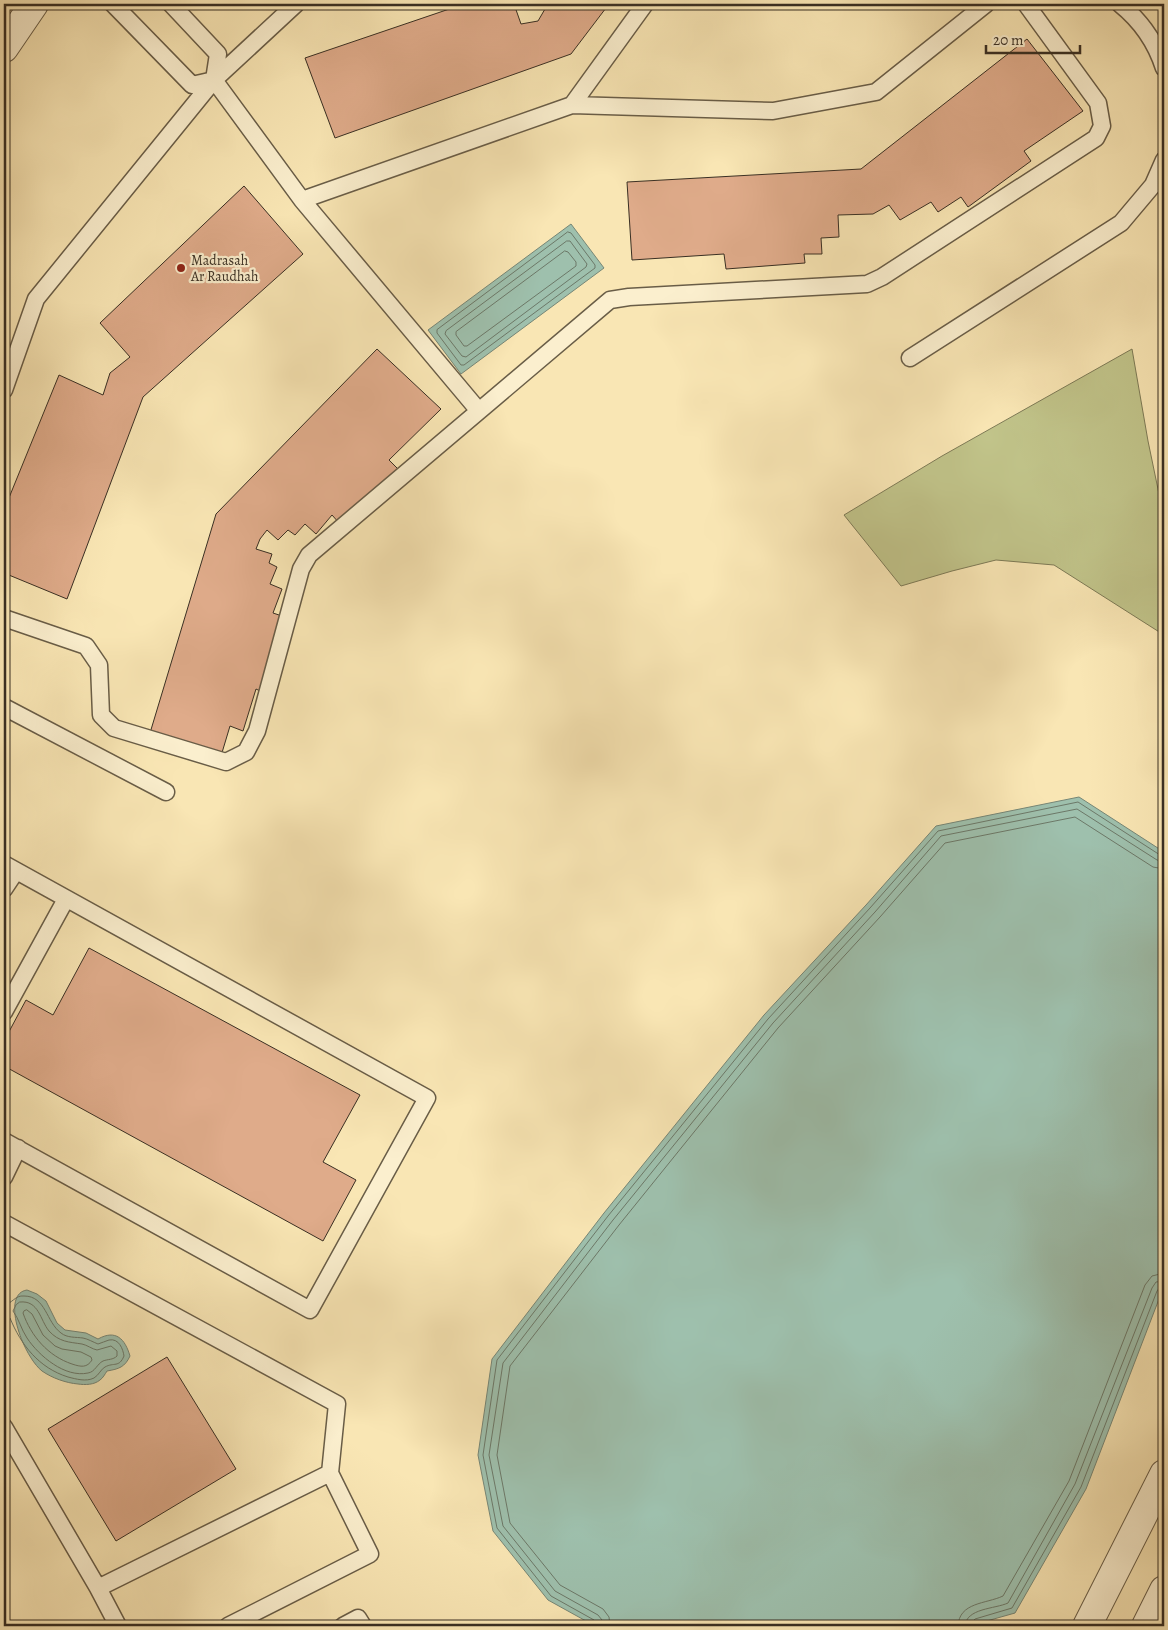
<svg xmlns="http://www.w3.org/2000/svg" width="1168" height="1630" font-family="Alegreya,serif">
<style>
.green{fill:#c1c48a;stroke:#7d7a56}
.water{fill:#9ec0ad;stroke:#768676}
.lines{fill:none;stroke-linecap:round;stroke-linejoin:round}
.shore{stroke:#6c7868;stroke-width:1}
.building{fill:#dfab8a;stroke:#392f23}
.service-casing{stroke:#695d47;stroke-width:19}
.tertiary-casing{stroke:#695d47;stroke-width:30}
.service{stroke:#fbefce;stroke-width:16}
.tertiary{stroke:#fbefce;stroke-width:28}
.poi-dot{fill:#8f2418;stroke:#fbefce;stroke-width:2}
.labels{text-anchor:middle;stroke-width:4.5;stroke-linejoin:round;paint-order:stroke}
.poi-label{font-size:14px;fill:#392f23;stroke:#fbefce;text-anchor:start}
</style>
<rect width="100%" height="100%" fill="#f9e6b4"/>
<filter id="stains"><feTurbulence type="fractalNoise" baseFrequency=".004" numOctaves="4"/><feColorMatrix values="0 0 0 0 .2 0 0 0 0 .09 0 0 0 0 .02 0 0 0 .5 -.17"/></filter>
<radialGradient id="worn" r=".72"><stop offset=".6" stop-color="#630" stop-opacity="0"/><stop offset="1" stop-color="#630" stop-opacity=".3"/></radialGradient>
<path class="green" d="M1132,349L1148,441L1164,518V635L1054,565L996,560L952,571L901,586L844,515L942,456Z"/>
<path class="water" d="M571,224L604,268L461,374L428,330Z
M1079,797L1164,852V1286L1086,1489L1015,1613L969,1626H595L548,1600L493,1531L478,1455L492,1359L604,1213L764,1015L866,905L936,826Z
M27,1290L37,1294L46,1301L57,1323L65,1330L86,1333L98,1339C116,1329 125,1339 130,1356C125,1367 119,1369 107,1371C105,1374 103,1378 100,1380C94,1385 85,1385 78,1384C66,1383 52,1378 42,1371C23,1356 0,1294 27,1290Z"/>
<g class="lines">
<path class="shore" d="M568,232L571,233L595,265V268L464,365H461L437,333V330Z
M567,241H570L587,264L586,267L466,357L462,356L445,334L446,331Z
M565,251L568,252L576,262V266L467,346H464L456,335V332Z
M20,1302C39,1300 40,1320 49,1331C59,1342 69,1342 82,1344C87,1345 92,1349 97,1350L111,1346L117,1351V1356C113,1360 108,1359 103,1361C97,1364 95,1372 88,1373C65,1378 39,1356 27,1338C21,1329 19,1319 13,1311L16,1305Z
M4,1305C12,1304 15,1295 24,1296C46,1296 46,1322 61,1333C67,1338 76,1337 83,1338C88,1339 93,1342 98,1344C102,1343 105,1341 109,1340C119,1338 123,1349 124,1356C119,1368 114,1362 105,1367C101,1369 99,1375 94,1378C86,1382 76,1379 68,1377C39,1368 21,1345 10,1318L4,1315
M27,1310L32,1314L43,1335L55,1346L62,1349L81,1352L91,1357L92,1360C87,1368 81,1367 72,1364C48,1356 31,1336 23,1313L24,1311Z
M597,1626L594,1620L551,1596L497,1528L483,1455L497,1360L608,1216L768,1019L870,908L938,831L1078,802L1160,855L1164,856
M603,1626L602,1620L598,1615L555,1591L503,1526L489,1455L503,1363L613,1220L773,1023L875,912L941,836L1077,809L1157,860L1164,862
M610,1626L609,1617L603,1609L560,1585L510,1523L497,1455L510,1366L619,1225L778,1028L880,917L945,843L1075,817L1153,867L1164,869
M958,1626C959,1602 986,1604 1003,1596L1069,1481L1145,1285L1152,1276L1164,1273
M965,1626C966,1608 995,1609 1008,1603L1075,1484L1152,1288L1156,1282L1164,1281
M971,1626L972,1622L975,1619L1012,1608L1081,1487L1157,1291L1160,1287H1164"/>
</g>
<path class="building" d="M464,4H514L521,24L538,21L545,9L537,4H609L571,54L335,138L305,58Z
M1027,39L1083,111L1024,151L1031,161L968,207L961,197L938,212L931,202L900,220L889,205L873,214L838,215L839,237L821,238L822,254H804L805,263L726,269L724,254L632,260L627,182L861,169Z
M244,186L303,254L143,397L67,599L4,573V510L59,375L103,395L110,373L130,357L100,323Z
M377,349L441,409L389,460L398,469L340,524L332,515L316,534L305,524L295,535L288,530L278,540L267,530L260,539L256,549L272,554L269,563L277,567L270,584L282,589L273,613L285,617L262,692L256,689L243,731L230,726L221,756L150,733L216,514Z
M89,948L360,1095L323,1162L356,1180L323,1241L4,1066V1041L26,1000L53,1015Z
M167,1357L236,1469L116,1541L48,1429Z"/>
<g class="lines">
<defs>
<path id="service" d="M113,4L192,85L214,80
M171,4L218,54L214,80L302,200L479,411
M1120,4C1141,21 1156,43 1164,68
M572,105L773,111L876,92L986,4
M302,200L572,105L645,4
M910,358L1121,223L1153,185L1164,160
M4,390L36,299L214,80L296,4
M4,618L86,646L99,665L101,715L114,728L226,762L246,752L257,731L301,569L309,555L610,300L629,297L867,284L882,277L1096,138L1102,126L1098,103L1026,4
M4,707L166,792
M4,864L427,1098L310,1310L4,1141
M4,889L16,871
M4,1012L66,899
M4,1177L18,1148
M4,1223L337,1404L330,1473L98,1588L4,1427
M98,1588L118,1626
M228,1626L370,1554L330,1473
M343,1626L358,1618L363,1626"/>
<path id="tertiary" d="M4,48L34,4
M1087,1626L1164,1474
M1146,1626L1164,1590"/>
</defs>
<use href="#service" class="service-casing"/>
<use href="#tertiary" class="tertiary-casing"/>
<use href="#service" class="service"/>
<use href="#tertiary" class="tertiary"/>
</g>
<circle class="poi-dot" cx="181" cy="268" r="5"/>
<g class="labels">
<g class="poi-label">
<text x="191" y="265">Madrasah<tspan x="191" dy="16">Ar Raudhah</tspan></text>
</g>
</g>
<rect width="1168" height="1630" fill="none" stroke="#f9e6b4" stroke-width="20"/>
<rect x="5" y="5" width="1158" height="1620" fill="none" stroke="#392f23" stroke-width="2.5"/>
<rect x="10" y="10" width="1148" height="1610" fill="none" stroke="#392f23"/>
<path d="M986 45v8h94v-8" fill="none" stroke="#392f23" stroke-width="2.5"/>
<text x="993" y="45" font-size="15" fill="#392f23" stroke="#fbefce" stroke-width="4" paint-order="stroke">20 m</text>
<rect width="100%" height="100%" filter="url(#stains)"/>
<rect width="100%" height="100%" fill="url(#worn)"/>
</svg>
